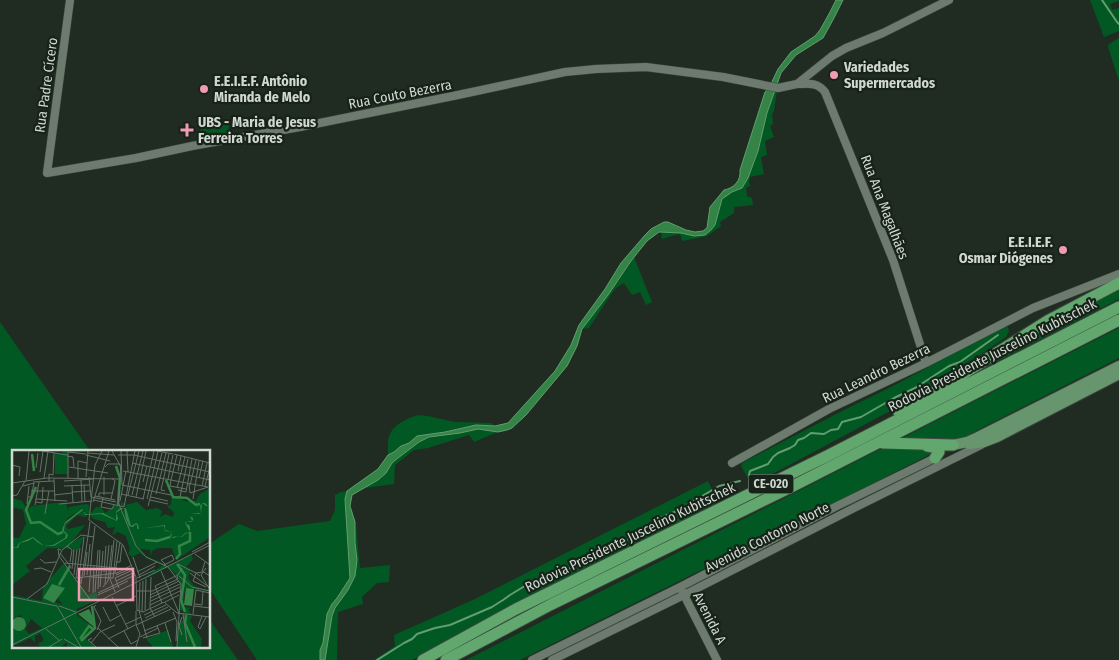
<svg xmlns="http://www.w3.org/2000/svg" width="1119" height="660" font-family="'Fira Sans Condensed',sans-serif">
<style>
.green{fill:#025822}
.water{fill:#348447;stroke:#639d70}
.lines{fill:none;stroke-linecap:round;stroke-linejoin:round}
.stream{stroke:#639d70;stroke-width:2}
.minor-casing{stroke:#3d473e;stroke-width:9}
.major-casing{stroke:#3d473e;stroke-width:12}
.highway-casing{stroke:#3d473e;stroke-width:13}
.minor{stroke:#6d7b6f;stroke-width:8}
.major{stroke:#66956e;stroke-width:10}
.highway{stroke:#61a76e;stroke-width:11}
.poi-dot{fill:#f19ab1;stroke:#172218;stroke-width:2}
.labels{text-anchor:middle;stroke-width:4.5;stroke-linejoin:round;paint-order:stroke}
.shield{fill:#172218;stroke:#98a19a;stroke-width:1}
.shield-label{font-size:12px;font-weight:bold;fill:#d0d8d1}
.poi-label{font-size:14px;font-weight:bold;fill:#d0d8d1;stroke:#172218;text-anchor:start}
.street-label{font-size:14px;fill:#d0d8d1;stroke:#172218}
.inset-river{fill:none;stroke:#348447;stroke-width:2.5}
.inset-road{fill:none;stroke:#667168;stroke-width:1}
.view{fill:#f19ab1;fill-opacity:0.15;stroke:#f19ab1;stroke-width:2.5}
.inset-edge{fill:none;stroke:#d0d8d1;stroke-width:2.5}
</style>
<rect width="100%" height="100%" fill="#202c22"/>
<path class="green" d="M1090,0H1119V1L1110,4L1112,10L1119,8V31L1104,37Z
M1119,38V81L1108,47L1109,44Z
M775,90L777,91L774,111L772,114L773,124L770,126L774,137L765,141L767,155L762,157L761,158L764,174L750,177L749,181L750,186L746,188L747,196L752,198L753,205L734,207V213L720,222L721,226L707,236L682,241L681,236L679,234L662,239L661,232L681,233L694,236L702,235L715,225L722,199L732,192L742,188L748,178L758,151L767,113Z
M202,122L229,125L228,136L200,133Z
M634,257L652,302L646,305L640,292L632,295L624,283L616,288L612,293L589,328L582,329L608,295Z
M1119,288V299L967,377L1052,322Z
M0,322L90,451H14V646H209V619L238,660H0Z
M1005,327H1008L1009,331L1006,337L977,357L955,374L931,389L756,483L750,482L741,466L742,463L846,409L895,385L982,338Z
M1119,328V358L774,534L520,660H466Z
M418,415L428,416L455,422L491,423L495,426L476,425L445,432L409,443L401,446L394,452L388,455C388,448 387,440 390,434C394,424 408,418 418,415Z
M478,429L498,432L474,442L469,435L428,448L414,450L395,465L394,484L365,488L386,473L392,463L398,458L419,442L429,437L438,435L460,433Z
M708,481L718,503L712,507L514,607L412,660H374L395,646L394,635L475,599Z
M347,491L345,499L350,578L337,598L332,604L325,629L323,643L320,650V660H257L209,588V544L239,524L257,531L330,521L335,510V495L341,492Z
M356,525L360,568L390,565L389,582L377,583L362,597L363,604L338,612L337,660H325L332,616L335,608L348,590L355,576L357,560L355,543Z"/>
<path class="water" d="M836,0H843L834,18L823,38L796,55L781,73L767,113L758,151L748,178L742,188L732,192L722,199L715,225L711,230L705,235L694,236L681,233L659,232L647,241L631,261L608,295L582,329L577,346L567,366L526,415L512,428L507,430L498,432L478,429L460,433L429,437L419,442L398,458L392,463L386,473L378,480L352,495L350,506L355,522V543L357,560L355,576L348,590L335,608L332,616L325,660H320V650L323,643L327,614L332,604L337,598L350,578L345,499L347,491L378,469L388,455L394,452L401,446L409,443L417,436L445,432L476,425L495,426L508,423L555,371L571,345L579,325L605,289L621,263L645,235L651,229L664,222H668L686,230L695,232L703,231L707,228L710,207L724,190C734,188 741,181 740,170L765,92L769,88L778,69L791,52L815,36L820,30L830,12Z"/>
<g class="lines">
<path class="stream" d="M1102,0L1117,22L1119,24
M749,475L750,471L768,464L773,457L778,453L790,448L795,445L798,440L804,438L811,433L824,434L831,430L838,429L842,422L861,417L894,398L915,388L949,366L960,362L998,335
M377,660L404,643L412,639L417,634L435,628L450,625L492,607L503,600L510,595L533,581L574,567L585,557L600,549L606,547L612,546L619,542L627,540L645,530L660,518L677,511L719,486L740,481"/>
<defs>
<path id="minor" d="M70,0L47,173L136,158L192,146L300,127L458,95L565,72L596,69L646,67L723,77L778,88L797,84L832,56L846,48L883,33L949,0
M797,84C809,84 817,82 825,92L893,260L926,363
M732,463L829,409L926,363L1033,308L1119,274
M682,591L717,660
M532,660L680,587L837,506L935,458
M552,660L684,595L856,507L981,445"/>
<path id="major" d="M969,444L984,442L997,437L1119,374
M953,445L967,442L978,437L1119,366"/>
<path id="highway" d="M898,411L936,391L1049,320L1119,283
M883,443L953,445
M927,446L938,448L939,452L935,458
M423,660L516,609L827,456L1119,307
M446,660L550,605L795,485L1119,320"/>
</defs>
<use href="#minor" class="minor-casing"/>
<use href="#major" class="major-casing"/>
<use href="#highway" class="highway-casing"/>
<use href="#minor" class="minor"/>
<use href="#major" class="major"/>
<use href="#highway" class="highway"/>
</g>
<g class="poi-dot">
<circle cx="834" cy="75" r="5"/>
<circle cx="204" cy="89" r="5"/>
<path d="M184.5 122.5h5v5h5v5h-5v5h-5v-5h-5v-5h5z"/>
<circle cx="1063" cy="250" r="5"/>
</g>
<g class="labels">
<rect class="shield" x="748.5" y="474.5" width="45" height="19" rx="4"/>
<g class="shield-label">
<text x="771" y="488">CE-020</text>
</g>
<g class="poi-label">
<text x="844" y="72">Variedades<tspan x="844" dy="16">Supermercados</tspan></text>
<text x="214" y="86">E.E.I.E.F. Antônio<tspan x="214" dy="16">Miranda de Melo</tspan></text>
<text x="198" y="127">UBS - Maria de Jesus<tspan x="198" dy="16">Ferreira Torres</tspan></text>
<text x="1053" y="247" text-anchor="end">E.E.I.E.F.<tspan x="1053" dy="16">Osmar Diógenes</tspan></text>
</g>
<g class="street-label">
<text transform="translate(46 85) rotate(-82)" y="5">Rua Padre Cícero</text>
<text transform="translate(400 94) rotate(-11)" y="5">Rua Couto Bezerra</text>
<text transform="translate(885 207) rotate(69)" y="5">Rua Ana Magalhães</text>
<text transform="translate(992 355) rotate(-27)" y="5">Rodovia Presidente Juscelino Kubitschek</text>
<text transform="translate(876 373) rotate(-26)" y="5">Rua Leandro Bezerra</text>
<text transform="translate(630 537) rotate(-26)" y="5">Rodovia Presidente Juscelino Kubitschek</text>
<text transform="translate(767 537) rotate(-27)" y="5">Avenida Contorno Norte</text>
<text transform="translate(710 618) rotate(63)" y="5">Avenida A</text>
</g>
</g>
<g transform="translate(12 450)">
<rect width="198" height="198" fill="#202c22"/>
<path d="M51,1H56V24H43V4H50ZM197,39V88L164,110L160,98H146L140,101L139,107L138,100L128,99L134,106L157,116L179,105L181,109L174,117L178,121L176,128L182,136L197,141L173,138L171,157L180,158L176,159L179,164L174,165L180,166L178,171L190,189L189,197H165L166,174L173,169V161L168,160L169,137L166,126L156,117L126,132L151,115L135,108L128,103L120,107L116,103L118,100L114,86L106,82L100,85L103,77L96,78L93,72L82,69L78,65L84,63H79L84,57H89L93,63L104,55L108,58L104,63L115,59L113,55L109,57V51L113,55L125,52L134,60L145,58L150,61L148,67L153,64L161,67L162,62L155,57L159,54L160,46L176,52V50L184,51L188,44ZM0,48L10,51L15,59L20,56L43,53H54L56,60L57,57L74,54L77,55V63L74,64L73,61L70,60L57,67L52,73L51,79L55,87L39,95L56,87L52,81L53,74L60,67L71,60L74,66L77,65L73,67L65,65L54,76L56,79L73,75L59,93L72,86L67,99L35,98L14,116L18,121L0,135V81L2,88H7L14,74L11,60L0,57ZM52,113L76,145L84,142L86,146L83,151L65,159V165L83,179L73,188L83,197H55V192L49,197H29L26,194L32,190L28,183L23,186V192L18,188L0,197V177L10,180L15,173L8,165L0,170V145L30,151L31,137ZM41,136L51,138L46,149L51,155L32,148ZM19,169L30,178L17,184L13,179ZM156,180L161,197H141L134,189Z" fill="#025822" fill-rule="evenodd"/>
<path d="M190,53L189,63L187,64L179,63L178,66L181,68V70L179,72L175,71L174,73V74L177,75L178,77V82L176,83L173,84L170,87L165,86L162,88H159L158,86L160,82L153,81L152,76L126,79L125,78V75L124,74L121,77H119L117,76L114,69L112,58L104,63L106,68L105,71L89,64L73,65L71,60L53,74L52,81L56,85L55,88L42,96L30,95L25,92L21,88L16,91L8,93L6,98H0L5,97L7,93L21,87L31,95H41L53,88L54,85L50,80L53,72L70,59L74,64L91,63L104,70V62L108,58H114L119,76L124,73L126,74L127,79L153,75V80L160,82L159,88L164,86L169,87L173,83L178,82L173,73L175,71H180L178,66L179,63H189L188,56L190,53H193L195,55H197L194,56ZM40,134L53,138L42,153L31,148ZM174,138L182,139L180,156L172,155ZM77,159L83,172L82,177L66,164ZM0 174a7 7 0 1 1 14 0a7 7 0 1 1-14 0Z" fill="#348447"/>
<path class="inset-river" d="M20,4L22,21M104,16L108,28L106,55M154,30L161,47L175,48L184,55L188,54M24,37L14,60L19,73L28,72L46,84L51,82M133,90L145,91L158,87M164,109L168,104L167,96L178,91V82M165,114L173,125L169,150L173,162M47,135L58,116M174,165L173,173L183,197M68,189L77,176L81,179M69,191L83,178L80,156"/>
<path class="inset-road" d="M31,1L55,5M90,1L83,15L77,70L111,95L124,127L125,161M100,1L109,17L106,52L124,96L134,107L156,117L169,134L165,197M109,1L110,35L159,45M115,1L116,22M145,1L161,4M75,3L102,5M162,4L198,13M74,5L98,11M106,5H122L198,22M55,6L61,7L62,17M120,13L198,30M0,15L8,17L7,26M57,17L96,23M93,17L96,14H108L109,21M24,18L26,3M150,19L154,3M111,21L196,37M166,21L169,6M28,22L31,1M74,27L76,1M77,27L79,47L104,52M92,27V45M32,28L36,1M56,28V2L74,4M66,28V11L75,13M187,28L191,11M42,29L43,51M156,29L161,5M69,30L70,52M159,30L165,5M159,30L158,36L174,39M14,31L17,1M37,31V24L41,25L42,3M52,31L81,29M21,32L42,31M131,32L135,16M0,33L35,28L108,29M177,34L178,43L196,37M72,35L73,52M178,35L184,10M11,36L22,33L19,47H16M52,36L77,35M60,36L61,53M190,36L195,13M193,36L198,17M165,38L173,7M166,40L174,42L180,9M19,41H42M153,41L149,40L157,4M60,42L78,41M109,44L132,49M144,44L150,20M42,45L60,43M116,45L127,1M120,45L131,1M0,46L5,45L13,31M83,46L103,50M87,47V43H101M124,47L134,1M139,47L156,51M168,47L176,9M91,48L89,57L100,59L102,55M24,49L55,51M99,49L103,31L100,28M131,49L142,1M135,49L146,1M181,49L187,11M82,50L112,57L123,1M138,50L156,54M108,51L114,21M24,52L30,53L31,37M81,52L97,1M15,54L17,36M47,54L80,51M23,55L27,32M136,56L150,3M33,64L37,41M102,90L98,129L103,142M55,96L60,100L58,112M49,100L46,99L47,106L79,151M80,100L83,76M180,102L198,92M48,103L59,117M183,104L198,115M121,107L128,128M28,109L33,113L44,112M104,112H108L110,95M193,112L190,121L198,126M53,113L105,118M166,114L184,123L191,122M152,115L162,110L160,105L149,110L153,114M194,118L189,125L198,140M22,119L29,118L39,122M60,119L62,99M149,121L167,163M92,122L94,96M125,122L145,112M103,123L108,92M178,123L198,138M62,125L65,99M75,125L78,94M104,125L121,118M127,125L143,116M72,126L75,102M167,126L180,137L198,141M188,126L184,123L181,131L194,137M67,127L72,87M79,127L101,128L105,91M139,127L138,158L143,167M64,128L105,123L120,115M64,128L68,98M125,128L143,120M104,131L121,123M69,134L78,72M93,134L97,95M88,137L91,101M91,137L96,131L100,95M107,138L103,128L121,120M86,139L88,100M125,141H140L166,129L165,126M77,142L80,100M83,142L86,100M81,143L82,115M86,143L123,125M86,145L116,131M138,145L167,131M0,147L45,156L69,197M100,147L116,179M138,148L168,134M15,149L35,134L50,100L69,85L82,87M139,151L168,137M153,152L167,145M150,153L143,136L166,125L170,118M183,154L190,155L191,141M84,155L82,157L89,171L85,180M138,155L168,141M47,156L64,162M104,156L124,146M182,156L198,158M91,157L98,171L109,165M125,160L131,162L152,152L165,163L198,167M133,160L134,129M124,161V175L128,184L124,197M127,161L128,132M127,161L135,188M130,162L131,131M161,162L165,172L164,191M171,164L175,192M181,164L184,140L198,143M132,165L154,155M190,166L186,177L188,179L194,167M170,167L167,176L170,185M133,168L156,157M153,173L159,192M114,174L129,167M124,175L159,159M86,178L106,197M34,179L48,191M112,181L119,194L126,190M132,181L164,168M128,187L146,178M80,188L76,190L84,197M131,188L148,183L145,176M52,189L66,197M96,189L123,175M79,193L88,182L103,175M0,195L198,95M37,197L50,189"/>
<path class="view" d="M67,119H121V150H67Z"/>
<rect width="198" height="198" class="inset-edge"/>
</g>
</svg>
